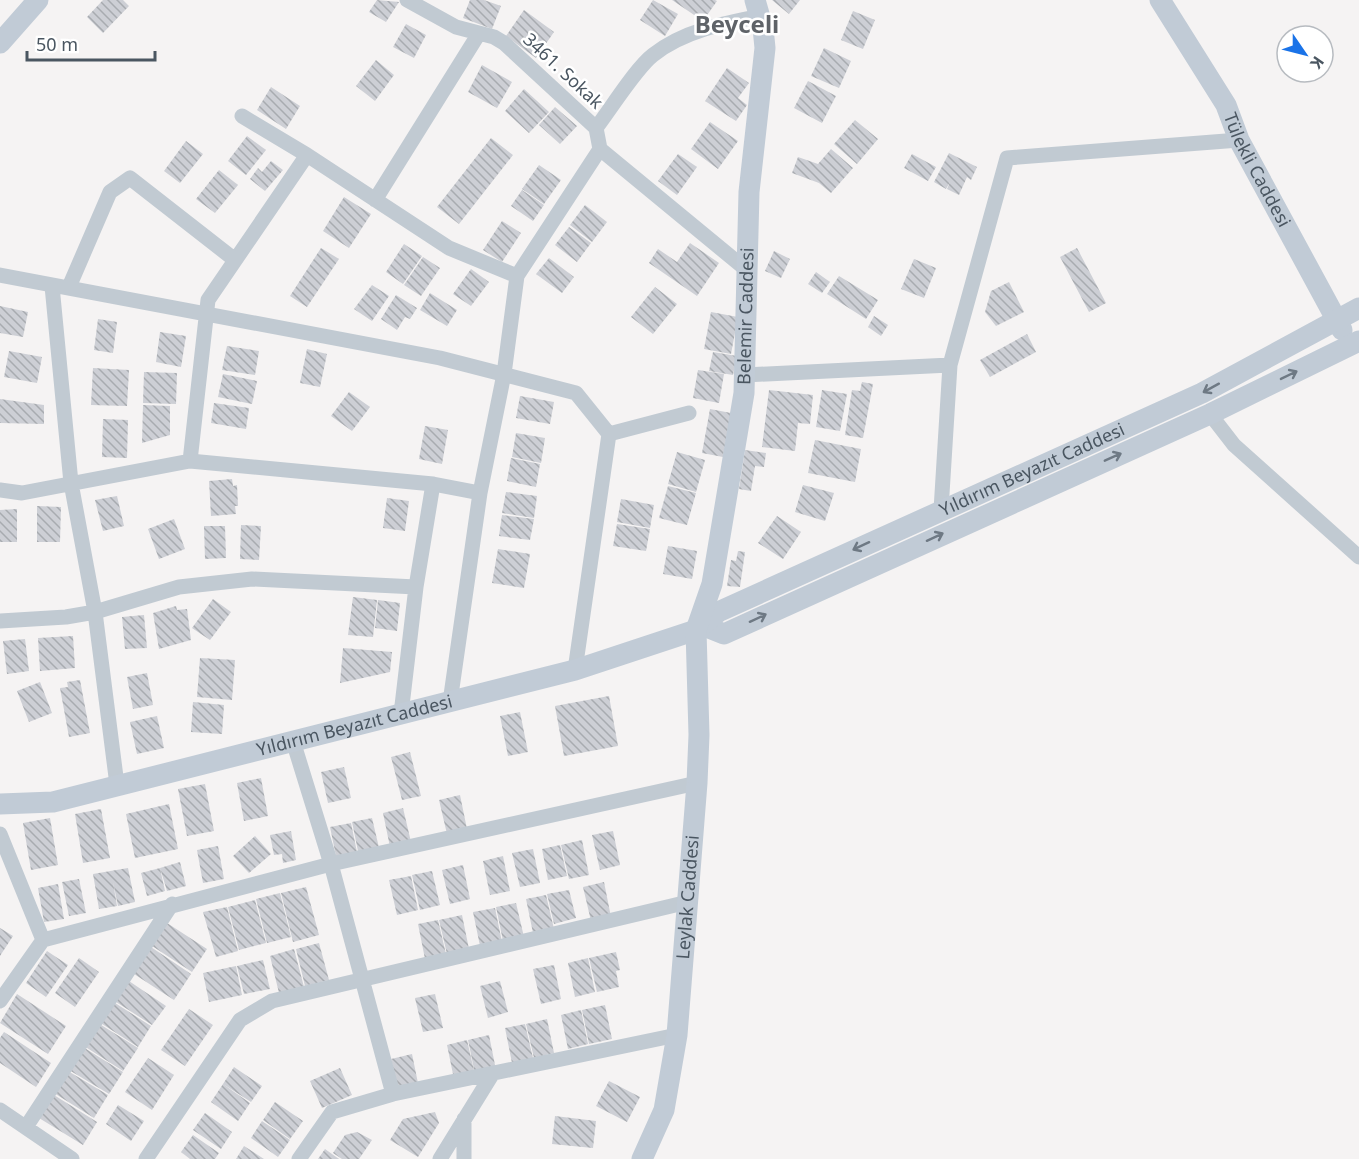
<svg xmlns="http://www.w3.org/2000/svg" width="1359" height="1159" font-family="'Noto Sans',sans-serif">
<style>
.building{fill:url(#building-back-hatch)}
.lines{fill:none;stroke-linecap:round;stroke-linejoin:round}
.street{stroke:#c1cad2;stroke-width:15}
.secondary{stroke:#c1cbd6;stroke-width:21}
.oneway{stroke:#6e7984}
.labels{text-anchor:middle;stroke-width:5;stroke-linejoin:round;paint-order:stroke}
.street-label{font-size:18px;fill:#4a5661;stroke:#fff}
.district-label{font-size:24px;font-weight:bold;fill:#5f6368;stroke:#fff}
</style>
<defs>
<pattern id="building-back-hatch" width="6" height="6" patternUnits="userSpaceOnUse" patternTransform="scale(1.5)"><rect width="6" height="6" fill="#cdcfd5"/><path d="M-1 5l2 2M0 0l6 6M5-1l2 2" fill="none" stroke="#a8abb0"/></pattern>
</defs>
<rect width="100%" height="100%" fill="#f5f3f3"/>
<path class="building" d="M103,0H123L129,6L103,33L87,17Z
M377,0L399,2L386,22L369,12Z
M470,0H484L501,6L492,29L463,18Z
M653,0L678,14L665,36L640,20Z
M672,0H715L717,1L703,21Z
M772,0H800L789,14Z
M524,10L554,32L536,58L506,36Z
M853,11L875,20L863,49L841,40Z
M406,24L426,35L414,58L393,47Z
M824,48L851,61L839,88L811,76Z
M376,60L394,75L375,101L356,86Z
M482,65L512,82L497,108L468,92Z
M727,68L749,83L738,98L747,105L736,121L705,101Z
M808,81L836,96L822,123L794,108Z
M271,87L300,106L286,129L257,110Z
M524,89L549,112L529,133L505,111Z
M555,107L577,126L560,144L539,125Z
M855,120L878,139L857,164L834,144Z
M710,122L738,141L718,169L691,149Z
M247,136L266,150L246,175L228,161Z
M491,138L513,155L459,224L437,207Z
M186,141L203,154L180,183L164,171Z
M831,149L853,168L831,193L819,183L792,173L798,157L818,164Z
M949,153L977,167L971,180L967,177L959,195L947,189L950,182L946,189L934,182Z
M678,154L697,167L677,195L658,181Z
M912,154L936,167L928,181L904,168Z
M271,161L283,170L265,191L250,179L258,168L262,172Z
M539,165L561,180L544,204L522,189Z
M219,170L238,185L215,213L196,199Z
M522,190L544,205L533,221L511,206Z
M344,197L371,214L349,248L323,231Z
M585,205L607,222L592,242L570,225Z
M502,221L521,233L502,262L483,250Z
M569,227L591,243L577,262L555,245Z
M690,243L719,263L697,296L649,263L658,249L677,262Z
M404,244L422,256L403,284L386,272Z
M321,248L339,259L307,307L290,296Z
M1077,248L1106,303L1089,312L1060,257Z
M774,251L790,259L781,278L765,271Z
M423,257L440,268L421,296L404,285Z
M549,258L574,277L562,293L536,274Z
M914,259L936,268L924,298L901,289Z
M471,269L489,282L471,306L453,294Z
M816,272L830,282L822,293L808,284Z
M839,276L878,300L866,319L827,294Z
M1009,282L1024,312L996,326L985,312L991,291Z
M372,285L389,296L372,321L354,309Z
M655,287L677,304L653,334L631,317Z
M430,293L457,310L447,326L420,310Z
M396,295L417,308L410,319L405,317L397,330L381,319Z
M0,306L28,312L23,337L0,333Z
M711,312L738,317L731,354L704,349Z
M874,316L888,325L881,336L868,327Z
M98,319L117,322L113,353L94,350Z
M160,332L186,336L181,367L156,362Z
M1027,334L1036,352L990,377L980,360Z
M227,346L259,351L255,375L222,370Z
M307,349L327,354L320,387L300,383Z
M9,351L42,357L37,383L4,377Z
M713,352L737,356L733,375L709,371Z
M93,368L129,370L127,406L91,405Z
M698,370L724,374L719,403L693,398Z
M144,372L177,373L176,404L143,403Z
M223,374L257,381L252,404L218,397Z
M862,382L873,384L863,438L845,435L852,390L860,391Z
M769,390L813,395L810,424L798,423L795,451L762,447Z
M822,390L847,394L840,431L816,427Z
M349,392L370,407L352,431L331,416Z
M520,396L554,402L550,424L516,418Z
M0,399L44,405V424L0,423Z
M214,403L249,408L246,429L211,423Z
M143,405L170,406V435L142,443Z
M710,409L731,413L723,457L702,453Z
M103,419L128,420L127,458L102,457Z
M425,426L448,430L442,464L419,459Z
M516,433L545,438L541,463L512,457Z
M815,440L861,449L855,482L808,473Z
M745,450L766,453L764,467L755,466L751,491L739,489Z
M677,452L705,460L696,492L668,484Z
M511,458L540,464L536,487L507,481Z
M232,479L233,486L237,485L238,506H235L236,514L211,516L209,481Z
M803,485L834,493L825,521L795,512Z
M668,486L696,493L687,525L659,518Z
M506,492L537,496L534,518L502,513Z
M117,496L124,526L103,531L95,500Z
M387,498L409,501L405,531L383,528Z
M621,499L654,505L650,528L617,522Z
M37,506L61,507L60,542H37Z
M17,509V542H0V510Z
M502,515L534,519L530,540L499,536Z
M777,516L801,532L783,559L758,543Z
M174,519L185,549L159,559L148,529Z
M617,524L650,529L646,551L613,546Z
M241,525L261,526L259,560L240,559Z
M204,526H225L226,558L205,559Z
M668,546L697,551L692,579L663,574Z
M498,549L530,554L524,588L492,583Z
M738,551L745,552L740,587L727,586L731,560L736,561Z
M353,597L377,600L373,637L348,635Z
M213,599L231,612L210,640L192,628Z
M378,600L400,603L397,631L375,628Z
M176,606L177,610L187,609L191,640L159,649L153,613Z
M144,615L147,648L125,649L122,617Z
M73,636L75,668L40,671L38,638Z
M25,639L29,671L7,674L3,641Z
M343,648L392,652L390,672L340,683Z
M200,658L235,660L232,700L197,697Z
M147,673L153,705L133,709L127,677Z
M80,680L90,733L69,737L60,688L68,687L67,682Z
M40,682L52,713L29,722L17,691Z
M609,696L618,746L564,756L555,706Z
M193,702L224,705L222,734L191,732Z
M520,712L528,752L508,756L500,716Z
M157,716L164,748L137,754L130,722Z
M410,752L421,796L402,800L391,757Z
M344,767L351,798L328,803L321,772Z
M261,778L268,816L244,821L237,783Z
M205,784L214,831L187,836L178,789Z
M460,795L467,829L447,834L439,800Z
M169,804L178,849L135,858L126,814Z
M403,808L411,842L390,847L383,813Z
M101,809L110,858L83,863L75,814Z
M50,818L58,865L31,870L23,823Z
M372,818L380,852L359,856L352,822Z
M351,823L358,857L337,861L330,827Z
M291,831L296,860L283,863L282,854L274,855L270,835Z
M613,831L620,865L600,870L592,835Z
M255,836L271,854L249,873L233,856Z
M582,840L589,875L569,879L561,845Z
M560,845L567,876L548,880L542,849Z
M218,846L224,879L203,883L197,850Z
M533,849L540,883L520,887L512,853Z
M503,856L510,891L490,895L483,861Z
M180,862L186,886L167,891L160,868Z
M463,865L470,899L450,904L442,870Z
M128,868L135,902L118,906L113,882L117,906L99,909L93,874Z
M160,868L165,891L147,896L141,873Z
M432,871L440,905L420,910L412,875Z
M411,876L418,910L397,915L389,880Z
M79,879L86,913L69,916L62,882Z
M604,882L611,917L591,921L583,887Z
M58,884L64,919L44,922L38,888Z
M306,887L319,935L293,942L281,893Z
M569,890L576,918L554,924L547,894Z
M280,893L291,937L267,943L256,899Z
M546,895L554,929L533,933L526,899Z
M255,900L266,943L239,950L228,907Z
M516,903L524,937L503,941L496,907Z
M227,907L238,951L216,957L203,912Z
M495,908L502,942L480,946L473,912Z
M462,915L469,949L447,954L439,920Z
M438,920L446,954L425,959L418,924Z
M164,921L207,949L192,972L149,944Z
M0,928L13,936L0,956Z
M319,943L329,980L305,986L296,949Z
M148,945L191,974L174,1000L131,972Z
M294,949L304,987L279,993L270,956Z
M47,951L68,965L46,997L26,983Z
M616,952L620,970L616,971L619,987L597,992L589,958Z
M79,958L99,972L75,1007L55,993Z
M588,958L595,992L575,997L568,963Z
M263,960L270,989L244,994L237,966Z
M554,965L561,999L541,1004L533,969Z
M236,966L242,995L209,1002L203,973Z
M126,979L166,1006L152,1025L113,1000Z
M500,981L508,1012L488,1018L480,986Z
M17,994L66,1026L48,1054L0,1023Z
M435,994L443,1028L423,1032L415,998Z
M112,1001L151,1026L138,1047L99,1022Z
M605,1005L612,1039L589,1044L582,1010Z
M189,1009L213,1025L185,1066L161,1050Z
M581,1010L588,1044L568,1049L561,1015Z
M547,1019L554,1053L534,1058L526,1024Z
M98,1023L138,1048L123,1071L84,1046Z
M525,1024L533,1058L512,1063L505,1028Z
M4,1032L51,1063L36,1087L0,1063V1038Z
M489,1035L496,1070L475,1074L468,1040Z
M467,1040L475,1075L454,1079L447,1045Z
M83,1047L123,1072L109,1094L69,1070Z
M412,1054L419,1088L399,1093L391,1059Z
M148,1058L174,1075L152,1110L125,1092Z
M234,1067L262,1086L251,1102L223,1084Z
M340,1068L352,1095L322,1108L310,1081Z
M68,1071L108,1095L94,1118L54,1093Z
M609,1081L640,1097L627,1122L596,1106Z
M223,1084L250,1103L238,1121L211,1102Z
M54,1095L97,1122L83,1145L39,1118Z
M275,1102L303,1121L290,1139L263,1120Z
M118,1105L144,1121L131,1141L106,1124Z
M435,1112L439,1123L418,1157L390,1140L403,1119Z
M205,1113L232,1132L221,1149L193,1130Z
M555,1116L596,1121L593,1148L552,1144Z
M262,1121L290,1140L278,1157L251,1138Z
M357,1132L372,1140L359,1159H342L333,1153L345,1135Z
M193,1135L219,1153L215,1159H190L181,1152Z
M244,1146L264,1159H236Z
M325,1149L339,1159H318Z"/>
<g class="lines">
<path class="street" d="M407,0L456,27L494,37L504,43L596,128L600,149L748,271
M242,116L307,155L449,248L517,276
M596,128C610,110 636,68 653,55C683,31 724,23 761,16
M375,200L478,35
M0,275L440,358L576,393L609,434
M52,286L71,483L95,612L117,785
M69,287L110,192L130,178L235,260
M745,375L950,365
M1210,414L1234,445L1359,557
M190,461L208,300L307,155
M0,490L22,493L190,461L433,484L480,493
M941,510L950,365L1007,158L1239,140
M0,621L66,617L95,612L179,587L252,579L416,587
M575,670L609,434L689,413
M450,702L480,493L504,374L517,276L600,149
M401,714L416,587L433,484
M293,741L331,864L393,1094
M0,834L43,940
M0,1001L43,940L331,864L697,783
M0,1110L72,1159
M26,1127L172,904
M146,1159L240,1020L272,1001L688,902
M299,1159L332,1112L393,1094L677,1035
M440,1159L493,1073
M464,1159V1119"/>
<g class="secondary">
<path id="s1" d="M1160,0L1226,105L1239,140L1342,330"/>
<path d="M0,43L38,0"/>
<path d="M704,626L724,634L1210,414L1359,341"/>
<path id="s2" d="M0,804L53,802L575,670L696,630L718,612L1202,393L1359,308"/>
<path id="s3" d="M642,1159L664,1110L677,1035L697,783L699,735L696,630L712,584L744,393L749,192L765,48L763,28L755,0"/>
</g>
</g>
<defs><path id="oneway-shaft" d="M-6 0H5M1.5-3L5.5 0L1.5 3" fill="none" stroke-width="1.6" stroke-linecap="round" stroke-linejoin="round" transform="scale(1.5)"/></defs>
<g class="oneway">
<use href="#oneway-shaft" transform="translate(1289 375) rotate(-26)"/>
<use href="#oneway-shaft" transform="translate(1211 388) rotate(151)"/>
<use href="#oneway-shaft" transform="translate(1113 457) rotate(-24)"/>
<use href="#oneway-shaft" transform="translate(935 537) rotate(-25)"/>
<use href="#oneway-shaft" transform="translate(861 546) rotate(155)"/>
<use href="#oneway-shaft" transform="translate(758 618) rotate(-25)"/>
</g>
<g class="labels">
<g class="street-label">
<text transform="translate(563 71) rotate(43)" y="6">3461. Sokak</text>
<text dy="6" stroke="none"><textPath href="#s1" startOffset="196">Tülekli Caddesi</textPath></text>
<text dy="6" stroke="none"><textPath href="#s3" startOffset="855">Belemir Caddesi</textPath></text>
<text dy="6" stroke="none"><textPath href="#s2" startOffset="1092">Yıldırım Beyazıt Caddesi</textPath></text>
<text dy="6" stroke="none"><textPath href="#s2" startOffset="364">Yıldırım Beyazıt Caddesi</textPath></text>
<text dy="6" stroke="none"><textPath href="#s3" startOffset="268">Leylak Caddesi</textPath></text>
</g>
<g class="district-label">
<text x="737" y="33">Beyceli</text>
</g>
</g>
<g transform="translate(1305 54) rotate(125)"><circle r="28" fill="#ffffff" stroke="#b7bbc0" stroke-width="1.5"/>
<path d="M0-4.5L10 22L0 15L-10 22Z" fill="#1a73e8"/>
<text y="-9" font-size="16" font-weight="bold" text-anchor="middle" fill="#4a5661">K</text>
</g>
<path d="M27 51v9h128v-9" fill="none" stroke="#4a5661" stroke-width="3"/>
<text x="36" y="51" font-size="18" fill="#4a5661" stroke="#ffffff" stroke-width="4.5" paint-order="stroke">50 m</text>
</svg>
